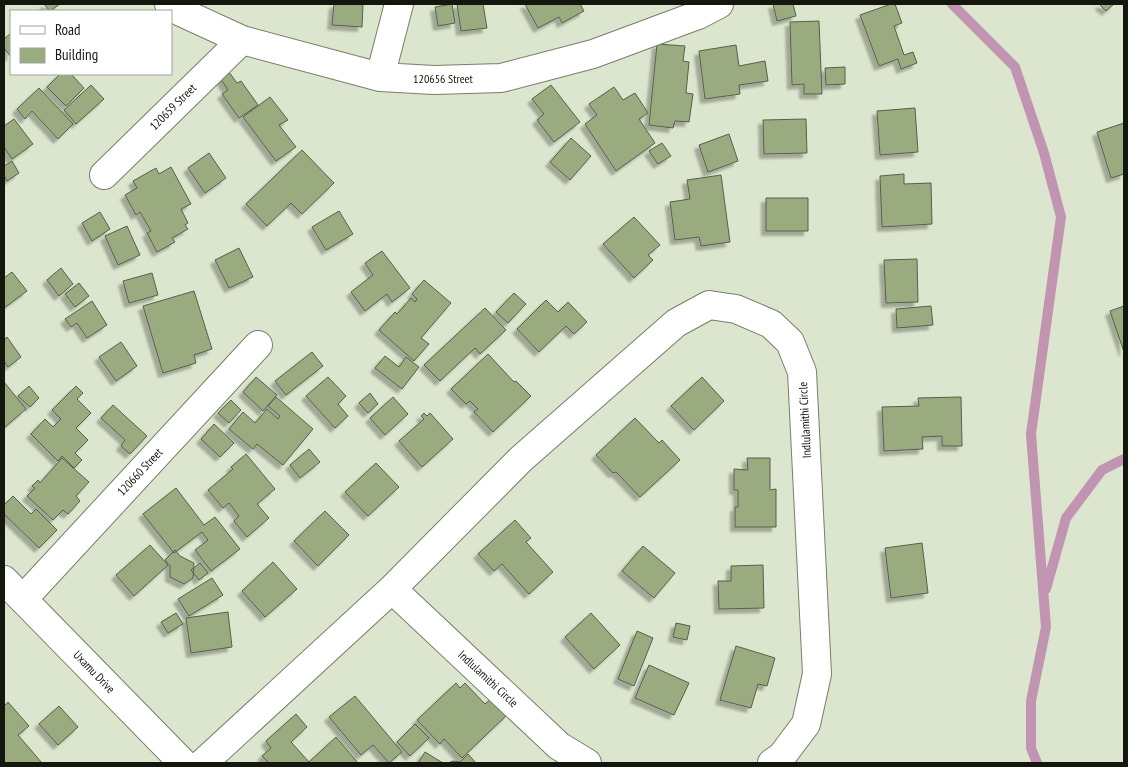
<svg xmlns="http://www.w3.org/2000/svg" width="1128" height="767" font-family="'PT Sans Narrow',sans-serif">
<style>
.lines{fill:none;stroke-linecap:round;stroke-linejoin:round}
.stream{stroke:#c194b1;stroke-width:10}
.building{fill:#9aac7f;stroke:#575f4a;filter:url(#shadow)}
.street-casing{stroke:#777f6a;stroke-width:30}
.secondary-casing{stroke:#777f6a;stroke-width:30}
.street{stroke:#fff;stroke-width:28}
.secondary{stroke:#fff;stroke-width:28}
.labels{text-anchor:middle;stroke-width:4.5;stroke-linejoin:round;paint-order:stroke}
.street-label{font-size:12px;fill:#13170e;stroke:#fff}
</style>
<defs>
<filter id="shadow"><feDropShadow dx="-4.5" dy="4.5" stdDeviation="1" flood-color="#0004"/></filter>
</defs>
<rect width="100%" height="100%" fill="#dce5cd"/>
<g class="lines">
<path class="stream" d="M952,4L1015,67L1044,153L1061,217L1031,434L1046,627L1031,701V748L1037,763
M1046,589L1066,518L1102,470L1124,459"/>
</g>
<path class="building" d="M44,4H60L50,11Z
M334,4H363L362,27L332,25Z
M452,4L455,23L438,26L435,7Z
M457,4H483L487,28L461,31Z
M525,4H580L584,11L562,23L559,17L538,28Z
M773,4H793L796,16L777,21Z
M891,4H895L902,23L894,26L904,55L913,52L917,63L901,69L898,59L879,66L860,15Z
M1099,4H1114L1106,11Z
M819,21L822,94H804V84L792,85L790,22Z
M11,33V57L4,48V39Z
M657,44L685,46L683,61L689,62L686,93L693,94L689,122L675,121L673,128L649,125Z
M736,45L739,66L765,61L768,81L739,85L740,94L705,99L699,51Z
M845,67V84L826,85L825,68Z
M229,72L237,83L241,81L258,105L239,118L222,94L228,90L220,78Z
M60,74H71L84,88L66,106L47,87Z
M91,85L104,99L76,124L64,110Z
M551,85L580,122L554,142L537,120L544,114L532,99Z
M614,87L623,100L635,93L648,113L639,119L655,143L616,171L585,124L597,115L589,104Z
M39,88L73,124L58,139L32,111L25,119L17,109Z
M270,97L288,120L279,125L296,147L276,161L243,117Z
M915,108L918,152L880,155L877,111Z
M14,119L33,144L12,159L4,147V126Z
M806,119L807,153L764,154L763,120Z
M1124,123V174L1111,178L1097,132Z
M729,134L738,161L708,172L699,145Z
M571,138L591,156L570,180L550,162Z
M662,143L671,156L658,164L649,151Z
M302,150L334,183L302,214L291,203L267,226L246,204Z
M209,153L226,178L205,193L188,168Z
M12,161L19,173L7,181L4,175V166Z
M171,167L191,204L181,209L188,223L185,225L188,229L172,238L175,242L157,252L147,233L151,231L140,212L136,215L125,195L137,188L133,181L156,168L159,174Z
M904,174V184L931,183L932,224L882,227L880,176Z
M721,175L730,242L701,246L699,237L675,240L670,202L690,199L687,180Z
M766,198H808V231H766Z
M339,211L353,234L326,250L312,227Z
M100,212L110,229L92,241L82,223Z
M634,217L660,245L648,255L653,260L634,278L603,244Z
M127,226L140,255L118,265L105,236Z
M239,248L253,277L229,288L215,260Z
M382,251L410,288L392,302L387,294L365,311L351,292L373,275L365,263Z
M917,259L918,302L886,303L884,260Z
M61,268L73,284L59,296L47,280Z
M12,272L27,291L4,308V278Z
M152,273L158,295L129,303L123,281Z
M424,280L451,303L421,338L429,344L414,361L379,330L395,312L397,314L411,298L415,302L417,299L412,294Z
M79,283L89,296L75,307L65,294Z
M194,291L212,349L194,355L196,363L163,373L143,306Z
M514,293L526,304L508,323L496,312Z
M546,300L558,312L568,302L587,322L574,334L566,326L539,352L517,329Z
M92,301L107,325L87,338L77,323L71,327L65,319Z
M931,306L933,325L897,328L896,309Z
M1124,306V352L1110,311Z
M485,308L506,330L480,354L475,348L440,381L424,365Z
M7,337L21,357L8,367L4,361V340Z
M121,342L137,366L116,381L99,357Z
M312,352L323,366L286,395L275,381Z
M488,354L514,382L516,381L531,396L493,432L474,412L478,409L470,401L466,404L451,389Z
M385,356L399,367L406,357L419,367L402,389L375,368Z
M256,377L277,395L263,411L243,392Z
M328,377L346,396L338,404L348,416L335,428L306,396Z
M702,377L724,401L694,430L671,406Z
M4,382L26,409L4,428Z
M29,386L39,398L30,407L18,396Z
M76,386L83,393L77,399L91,413L76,428L88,440L75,453L82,460L74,468L62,456L58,461L31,434L45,419L53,427L61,419L52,410Z
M370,393L378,404L368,413L359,403Z
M276,397L313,429L283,465L257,444L253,449L229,429L243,412L255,423L267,409L278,419L280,416L268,406Z
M393,397L408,414L385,435L370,418Z
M961,397L962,446H942V436L922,437L923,449L884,451L882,407L919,406L918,398Z
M231,400L241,410L229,423L218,413Z
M113,405L147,436L130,454L121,446L125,440L101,418Z
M424,413L427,416L430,413L453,439L422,467L399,441L424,419L421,416Z
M635,418L659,443L662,440L680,460L640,497L616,472L613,473L596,455Z
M214,424L234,443L220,457L201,439Z
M309,449L320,462L300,478L290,465Z
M246,454L275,489L257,504L269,518L247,537L234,521L239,516L229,503L223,508L208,490L233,469L231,467Z
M62,458L89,482L76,496L80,501L68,514L63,510L53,520L27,496L35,488L32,486L38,480L40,483Z
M747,458H770V490L776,489V527H735V507H738V490H734V469L748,470Z
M376,463L399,487L368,516L345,492Z
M176,488L204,525L215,517L240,549L211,571L195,550L208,540L202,532L174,553L143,514Z
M13,496L31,514L36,509L57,530L39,548L4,514V505Z
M325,511L349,535L318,566L294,541Z
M515,520L531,538L526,542L553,572L529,594L502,564L494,571L478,554Z
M922,543L928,593L891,598L885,548Z
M150,545L168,565L134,596L116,575Z
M643,546L675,573L654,598L622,571Z
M175,550L180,556L194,563L193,578L184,584L170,577V566L165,560Z
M273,562L297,589L265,617L242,591Z
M200,563L208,573L199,580L191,570Z
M763,565L764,608L719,609L718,581H731V566Z
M212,578L223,595L189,616L178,599Z
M228,612L232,647L191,653L186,618Z
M176,613L183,624L168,633L161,622Z
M591,613L620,645L594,669L565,637Z
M676,623L690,626L687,640L673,637Z
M637,631L653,638L634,686L618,679Z
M736,646L775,658L767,686L758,684L751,708L720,700Z
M649,665L689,683L674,715L635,698Z
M456,683L460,688L465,683L485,704L493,697L508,714L462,758L444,739L440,744L417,720Z
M355,696L402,752L389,763L373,745L361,755L329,717Z
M8,702L29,726L18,735L42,763H4V706Z
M59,706L78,727L58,745L39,724Z
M296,714L307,727L291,742L309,762L336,737L358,763H269L262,756L271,748L266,741Z
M415,724L429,738L410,756L397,742Z
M425,752L443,763H418Z
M468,754L476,763H448L453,761L460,762Z"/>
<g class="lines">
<defs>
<path id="street" d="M169,4L181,12L242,40L380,77L434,80L501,78L593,54L698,15L719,4
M380,77L399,4
M104,175L242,40
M392,589L559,746L587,763
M23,599L258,345
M203,763L392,589L521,459L676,323L709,305L736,309L771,324L790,342L802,372L817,674L806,724L782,756L772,763"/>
<path id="secondary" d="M4,580L183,763"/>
</defs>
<use href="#street" class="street-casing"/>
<use href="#secondary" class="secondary-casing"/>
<use href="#street" class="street"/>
<use href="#secondary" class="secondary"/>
</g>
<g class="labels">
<g class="street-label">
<text x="443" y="83">120656 Street</text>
<text transform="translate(173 107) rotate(-45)" y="4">120659 Street</text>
<text transform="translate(805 420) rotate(-93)" y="4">Indlulamithi Circle</text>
<text transform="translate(140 472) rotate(-47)" y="4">120660 Street</text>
<text transform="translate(94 672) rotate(46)" y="4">Uxamu Drive</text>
<text transform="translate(488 679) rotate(43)" y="4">Indlulamithi Circle</text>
</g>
</g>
<rect width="1128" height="767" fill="none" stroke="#13170e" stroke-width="10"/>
<rect x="10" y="10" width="162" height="65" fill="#ffffff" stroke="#a1a29f"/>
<rect x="20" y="26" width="25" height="8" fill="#ffffff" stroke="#a1a29f"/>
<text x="55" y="35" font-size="15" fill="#13170e">Road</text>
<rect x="20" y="48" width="25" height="15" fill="#9aac7f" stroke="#a1a29f"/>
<text x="55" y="60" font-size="15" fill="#13170e">Building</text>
</svg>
